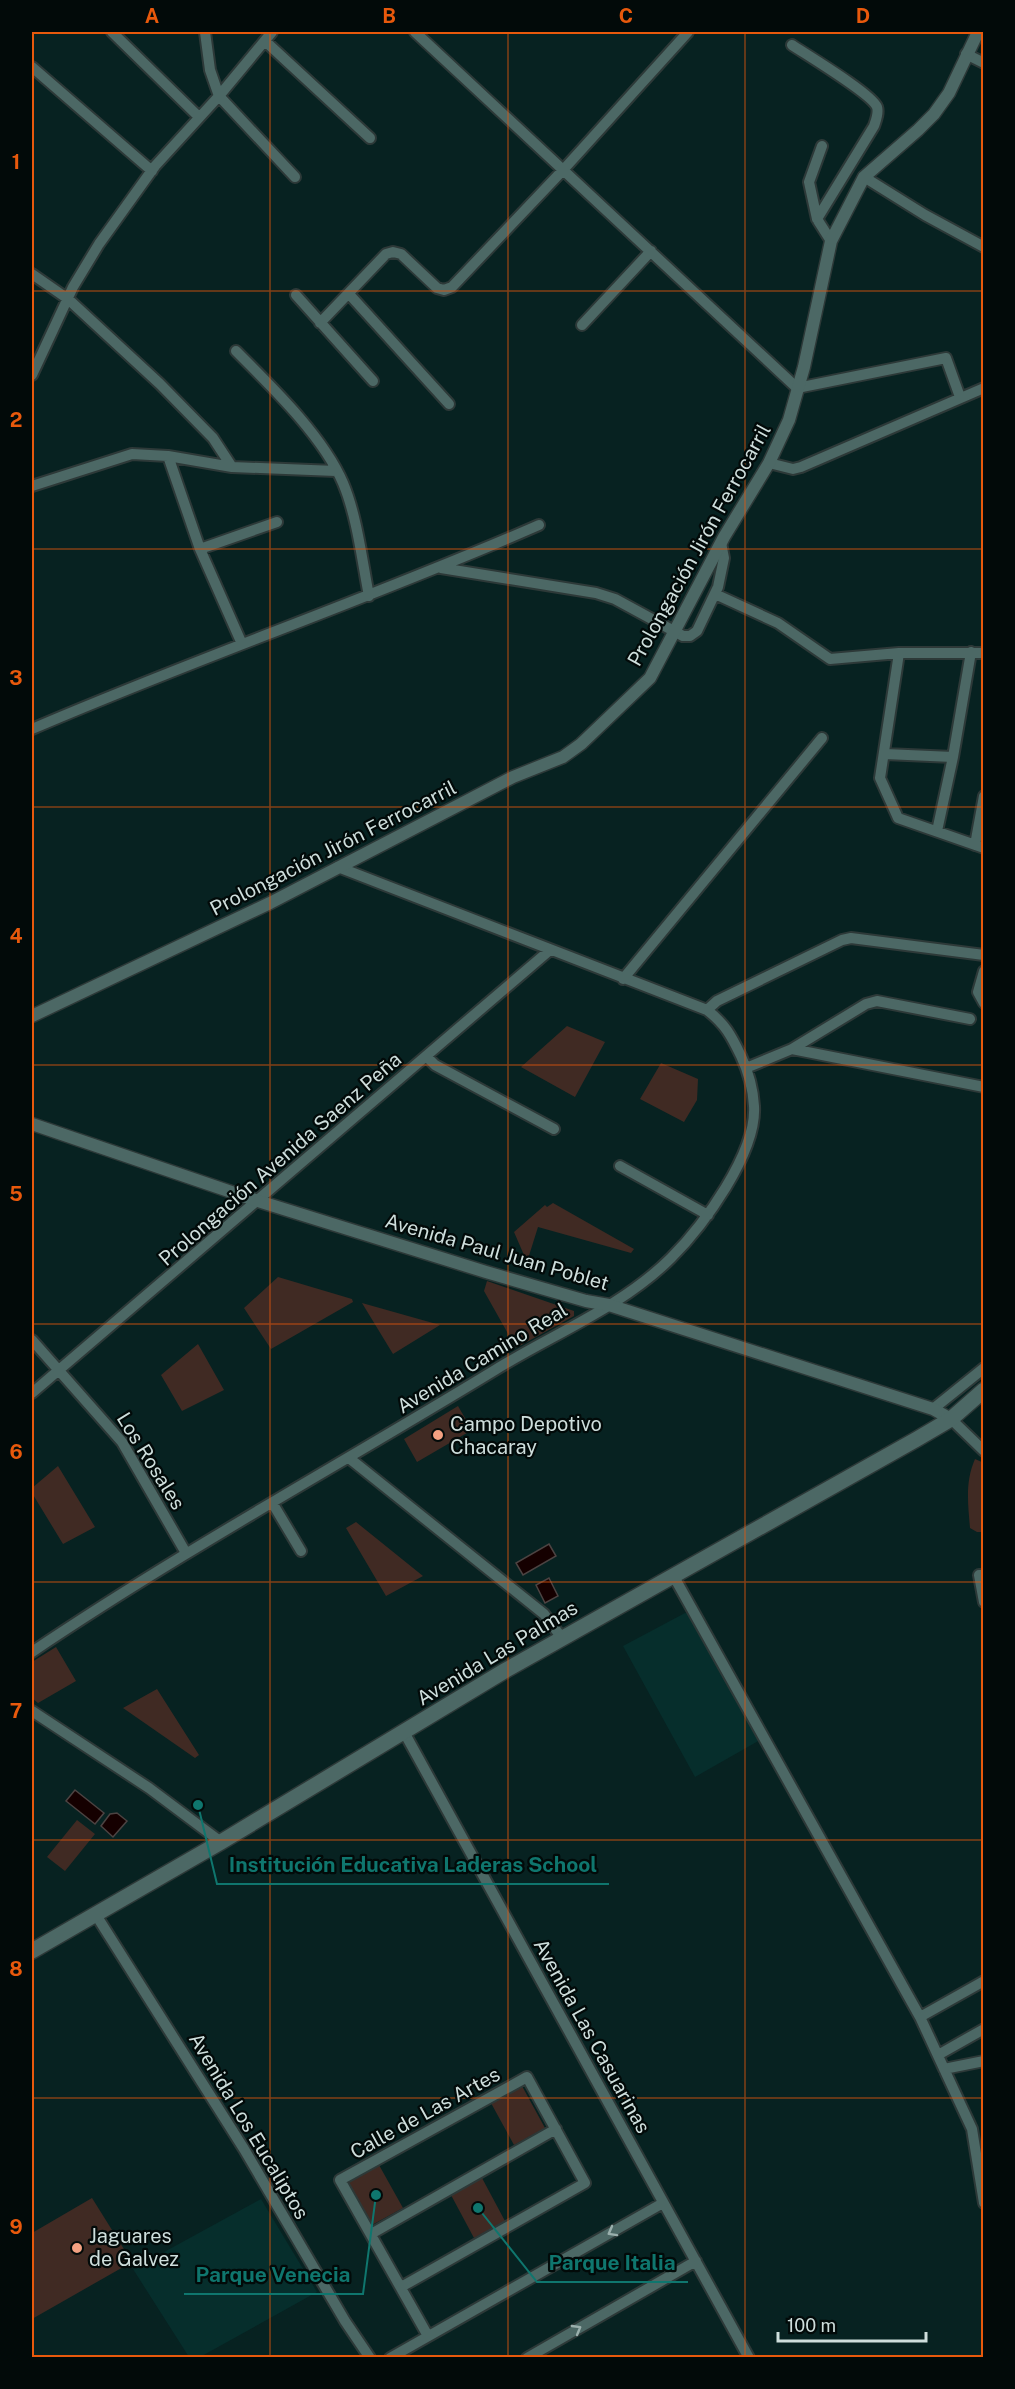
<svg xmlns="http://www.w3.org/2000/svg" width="1015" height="2389" font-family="'Public Sans',sans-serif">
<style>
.built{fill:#062e2c}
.green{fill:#402a23}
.water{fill:#150000;stroke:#4c4342;stroke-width:1.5}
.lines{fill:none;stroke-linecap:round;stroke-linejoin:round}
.minor-casing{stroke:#2d3938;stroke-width:14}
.tertiary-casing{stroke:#2d3938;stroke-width:15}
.secondary-casing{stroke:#2d3938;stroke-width:18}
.minor{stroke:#4c6865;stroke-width:10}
.tertiary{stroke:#4c6865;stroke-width:12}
.secondary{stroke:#4c6865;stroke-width:15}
.oneway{stroke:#9aafac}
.grid{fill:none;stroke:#e8590c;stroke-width:1.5;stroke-opacity:0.55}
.poi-dot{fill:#f3a081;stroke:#020a09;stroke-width:2}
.labels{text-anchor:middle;stroke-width:4.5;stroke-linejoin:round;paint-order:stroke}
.street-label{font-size:20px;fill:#cededc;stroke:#020a09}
.poi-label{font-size:20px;fill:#cededc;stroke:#020a09;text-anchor:start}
.leader{fill:none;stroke:#0f766e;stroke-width:2}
.callout-dot{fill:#0f766e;stroke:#020a09;stroke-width:2}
.callout-label{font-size:21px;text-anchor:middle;font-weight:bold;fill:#0f766e;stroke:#020a09;stroke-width:4.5;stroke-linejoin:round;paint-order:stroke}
.neatline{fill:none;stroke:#e8590c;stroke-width:2}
.grid-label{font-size:20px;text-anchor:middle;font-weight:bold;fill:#e8590c}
</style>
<rect width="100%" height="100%" fill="#072221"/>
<path class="built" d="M685,1613L691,1614L760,1740L695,1777L623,1646Z
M261,2199L317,2292L200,2357H189L133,2269Z"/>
<path class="green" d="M567,1026L605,1042L575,1097L521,1067Z
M661,1063L698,1079L697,1100L684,1122L640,1099Z
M553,1203L634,1249L631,1253L538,1227L527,1262L514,1232L545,1205L547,1207Z
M278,1277L352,1299L353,1302L271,1349L244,1308Z
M487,1281L574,1311V1316L516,1348L484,1291Z
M362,1303L440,1325L393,1354Z
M198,1344L224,1390L182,1411L161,1375Z
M458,1406L472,1430L417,1462L404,1439Z
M975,1459L984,1463L983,1532H977L970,1528C968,1503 965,1482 975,1459Z
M58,1466L95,1527L63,1544L32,1493V1488Z
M356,1522L423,1576L386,1596L346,1528Z
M56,1647L76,1681L38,1703L32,1698V1662Z
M157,1689L199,1755L195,1758L123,1708Z
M77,1820L95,1834L65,1871L47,1857Z
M522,2086L545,2128L514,2145L491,2103Z
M379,2165L403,2208L372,2225L348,2182Z
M482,2178L505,2221L474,2238L451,2195Z
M92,2198L132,2262L32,2319V2233Z"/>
<path class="water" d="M549,1544L556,1556L523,1575L516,1563Z
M549,1578L558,1596L545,1603L536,1585Z
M75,1790L104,1813L95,1824L66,1801Z
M117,1813L127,1821L113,1837L101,1826L110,1814Z"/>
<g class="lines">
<defs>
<path id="minor" d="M112,32L199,117
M205,32L210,70L219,96L295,177
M415,32L797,388L946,358L960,397
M265,41L370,138
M792,45C807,55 872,94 877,107C879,113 876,120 874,126L817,219
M966,54L984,63
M32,67L152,171
M822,146L809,182L817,219L831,241
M864,177L925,215L984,247
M32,274L68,299L160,384L213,438L232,467
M349,294L449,404
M296,295L373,381
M320,323L386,254L393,252L401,254L437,288L444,290L452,287L564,169L688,32
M582,325L651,251
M236,351C272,387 323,436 343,483C357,516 362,560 369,596
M32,375L73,287L99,244L155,166L219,96L272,32
M168,456L200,549L242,644
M769,463L793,469L801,467L984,388
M32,486L132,454L168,456L232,467L336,471
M200,549L277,522
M441,568L596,593L615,599L683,636H690L697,631L718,587L724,558L721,543
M715,594L778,623L830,659L899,653H984
M899,653L880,778L898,818L984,848
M32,729C199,657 372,598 539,525
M885,754L953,757
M937,831L953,757L971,652
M975,845L984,796
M984,971L978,992L984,1003
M623,979L822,738
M707,1010L717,1001L842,940L851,938L984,955
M792,1049L984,1087
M427,1057L435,1065L554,1129
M746,1068L792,1049L866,1004L877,1001L970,1019
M620,1166L708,1215
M32,1340L122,1442L186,1553
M32,1393L550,950
M933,1409L984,1368
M951,1419L984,1451
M349,1458L544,1614L562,1638
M273,1504L301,1551
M673,1575L920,2017L972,2129L984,2203
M984,1575H979L984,1602
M32,1652C182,1551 341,1464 495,1370C553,1334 622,1307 671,1258C703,1226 757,1153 754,1106C753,1089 748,1071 741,1056C731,1035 725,1024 707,1010L338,867
M32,1711L149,1788L221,1842
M404,1732L749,2358
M96,1915L244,2149L345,2321L370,2358
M920,2017L984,1981
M938,2055L984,2029
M944,2069L984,2061
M371,2234L556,2129
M401,2287L585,2183L527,2077L340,2180L428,2336
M390,2358L663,2203
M527,2358L696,2261"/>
<path id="tertiary" d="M32,1016L270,903L513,777L563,757L581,744L650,678L724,537L769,463L789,420L804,367L831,241L864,177L918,130L934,114L949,93L978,32
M32,1124L258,1201L486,1272L586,1301L609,1305L933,1409L951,1419"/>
<path id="secondary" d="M32,1951L221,1842L506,1670L917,1439L951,1419L984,1390"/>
</defs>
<use href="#minor" class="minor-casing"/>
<use href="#tertiary" class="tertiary-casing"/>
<use href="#secondary" class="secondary-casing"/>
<use href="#minor" class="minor"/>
<use href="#tertiary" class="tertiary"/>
<use href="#secondary" class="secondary"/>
</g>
<defs><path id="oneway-chevron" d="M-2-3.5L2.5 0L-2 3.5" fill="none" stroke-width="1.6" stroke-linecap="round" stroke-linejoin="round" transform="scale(1.5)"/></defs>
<g class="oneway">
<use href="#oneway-chevron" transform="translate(612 2232) rotate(151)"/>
<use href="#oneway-chevron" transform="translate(577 2329) rotate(-30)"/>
</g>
<path class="grid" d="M270,32V2358M508,32V2358M745,32V2358M32,291H984M32,549H984M32,807H984M32,1065H984M32,1324H984M32,1582H984M32,1840H984M32,2098H984"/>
<g class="poi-dot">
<circle cx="438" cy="1435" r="6"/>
<circle cx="77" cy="2248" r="6"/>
</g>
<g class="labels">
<g class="street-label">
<text transform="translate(699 545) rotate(-61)" y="7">Prolongación Jirón Ferrocarril</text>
<text transform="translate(333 848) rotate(-27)" y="7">Prolongación Jirón Ferrocarril</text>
<text transform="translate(280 1159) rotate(-41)" y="7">Prolongación Avenida Saenz Peña</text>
<text transform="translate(497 1252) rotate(16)" y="7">Avenida Paul Juan Poblet</text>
<text transform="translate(482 1358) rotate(-31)" y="7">Avenida Camino Real</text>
<text transform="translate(151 1461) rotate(58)" y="7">Los Rosales</text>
<text transform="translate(497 1653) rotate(-31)" y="7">Avenida Las Palmas</text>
<text transform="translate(592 2036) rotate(61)" y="7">Avenida Las Casuarinas</text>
<text transform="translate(425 2113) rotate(-29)" y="7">Calle de Las Artes</text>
<text transform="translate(249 2126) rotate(59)" y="7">Avenida Los Eucaliptos</text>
</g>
<g class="poi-label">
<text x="450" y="1431">Campo Depotivo<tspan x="450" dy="23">Chacaray</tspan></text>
<text x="89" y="2243">Jaguares<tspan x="89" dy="23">de Galvez</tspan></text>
</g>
</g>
<path class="leader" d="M198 1805L217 1884H609M478 2208L537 2282H688M376 2195L363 2294H184"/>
<g class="callout-dot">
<circle cx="198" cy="1805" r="6"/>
<circle cx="478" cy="2208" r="6"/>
<circle cx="376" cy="2195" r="6"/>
</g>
<g class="callout-label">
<text x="413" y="1872">Institución Educativa Laderas School</text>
<text x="612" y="2270">Parque Italia</text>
<text x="273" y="2282">Parque Venecia</text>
</g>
<rect width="1015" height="2389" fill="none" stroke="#020a09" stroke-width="66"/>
<path d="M778 2332v9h148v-9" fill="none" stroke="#cededc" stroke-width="3"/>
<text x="787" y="2332" font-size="18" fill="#cededc" stroke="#020a09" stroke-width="4.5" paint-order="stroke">100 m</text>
<rect x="33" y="33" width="949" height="2323" class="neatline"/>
<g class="grid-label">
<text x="152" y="23">A</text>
<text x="389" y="23">B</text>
<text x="626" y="23">C</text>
<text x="863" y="23">D</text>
<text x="16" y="169">1</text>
<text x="16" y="427">2</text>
<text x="16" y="685">3</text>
<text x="16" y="943">4</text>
<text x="16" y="1201">5</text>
<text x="16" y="1459">6</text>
<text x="16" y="1718">7</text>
<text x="16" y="1976">8</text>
<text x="16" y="2234">9</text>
</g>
</svg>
